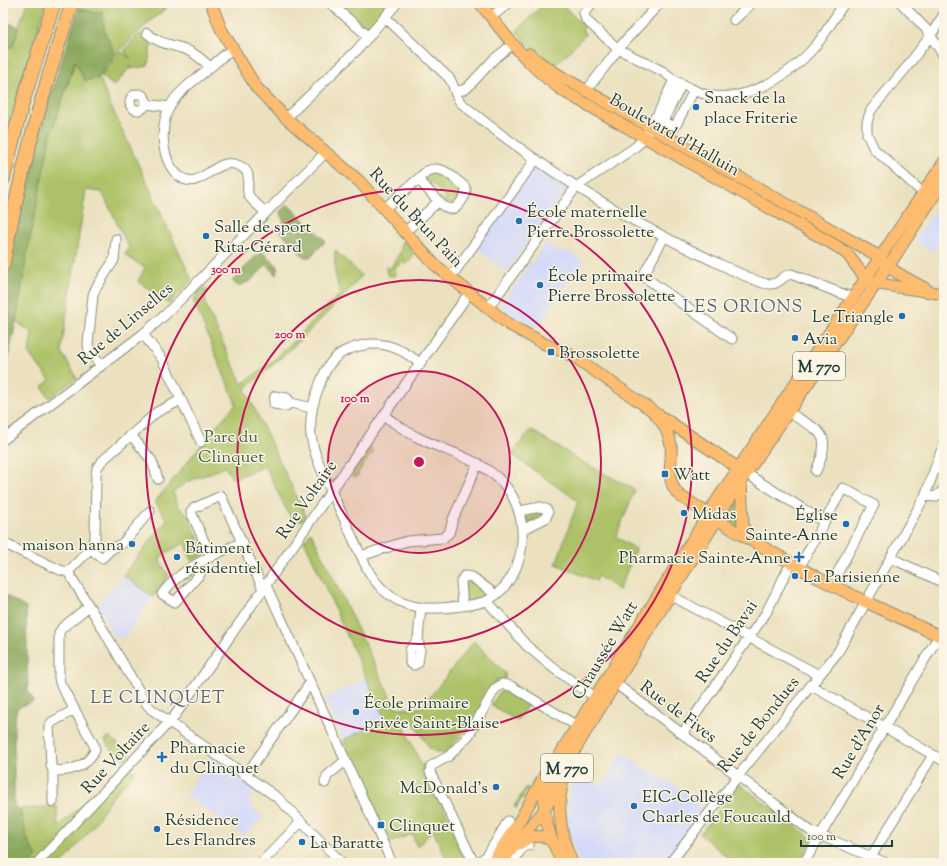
<svg xmlns="http://www.w3.org/2000/svg" width="947" height="866" font-family="'Sorts Mill Goudy',serif">
<style>
.built{fill:#d3d9f9}
.green{fill:#adc267;stroke:#66804e}
.forest{fill:#8aa85c;stroke:#547248}
.lines{fill:none;stroke-linecap:round;stroke-linejoin:round}
.minor-casing{stroke:#858f7a;stroke-width:11}
.major-casing{stroke:#858f7a;stroke-width:13}
.highway-casing{stroke:#858f7a;stroke-width:15}
.minor{stroke:#fff;stroke-width:9}
.major{stroke:#febc70;stroke-width:11}
.highway{stroke:#febc70;stroke-width:13}
.ring{fill:none;stroke:#c2185b;stroke-width:2}
.poi-dot{fill:#1f6fb2;stroke:#fcf5e5;stroke-width:1.5}
.labels{text-anchor:middle;stroke-width:3;stroke-linejoin:round;paint-order:stroke}
.shield{fill:#fcf5e5;stroke:#617469;stroke-width:1}
.shield-label{font-size:16px;font-weight:bold;fill:#1f3d34}
.poi-label{font-size:17px;fill:#1f3d34;stroke:#fcf5e5;text-anchor:start}
.street-label{font-size:17px;fill:#1f3d34;stroke:#fcf5e5}
.park-label{font-size:17px;fill:#425e41;stroke:#fcf5e5}
.neighbourhood-label{font-size:18px;letter-spacing:1px;fill:#59667a;stroke:#fcf5e5}
.centre{fill:#c2185b;stroke:#fcf5e5;stroke-width:2}
.ring-label{font-size:12px;text-anchor:middle;font-weight:bold;fill:#c2185b;stroke:#fcf5e5;stroke-width:3;stroke-linejoin:round;paint-order:stroke}
</style>
<rect width="100%" height="100%" fill="#fcf5e5"/>
<filter id="ink" filterUnits="userSpaceOnUse"><feTurbulence type="fractalNoise" baseFrequency=".025" numOctaves="2"/><feDisplacementMap in="SourceGraphic" scale="8" xChannelSelector="R" yChannelSelector="G"/><feConvolveMatrix kernelMatrix="1 2 1 2 8 2 1 2 1" color-interpolation-filters="sRGB"/></filter>
<filter id="wash" filterUnits="userSpaceOnUse"><feTurbulence type="fractalNoise" baseFrequency=".012" numOctaves="4" result="noise"/><feDisplacementMap in="SourceGraphic" scale="16" xChannelSelector="R" yChannelSelector="G"/><feGaussianBlur stdDeviation="0.9" result="paint"/><feColorMatrix in="noise" values="0 0 0 0 0 0 0 0 0 0 0 0 0 0 0 0 0 1.4 0 .05"/><feComposite in="paint" operator="in"/></filter>
<g filter="url(#wash)">
<rect width="100%" height="100%" fill="#ebe1bf"/>
<path class="built" d="M534,165L565,185L566,190L506,272L476,248Z
M944,197V252L936,247L932,252L915,240Z
M546,243L560,253L563,249L583,261L537,328L516,318L503,308L501,305L503,301Z
M123,575L153,597L125,637H114L97,606Z
M367,678L385,721L343,740L324,698Z
M622,753L644,768L678,787L696,800L695,802L705,810L663,863H580L565,827L573,769L602,786Z
M211,758L256,789L248,801L253,805L251,808L264,817L244,836L185,795Z"/>
<path class="green" d="M27,3H46L14,106L3,150V44L12,47Z
M81,3H162L166,8L138,32L116,55L104,31L103,13H95L79,8Z
M339,3H390L369,30Z
M544,3H561L585,27L582,30L586,34L556,65C538,55 529,47 517,31Z
M140,33L151,44L148,66L130,69L132,65L114,86L101,76L121,52L131,59L124,51Z
M76,60L95,79L99,77L112,108L192,280L169,304L138,281L145,268L125,255L129,248L102,192L86,190L61,351L77,378L49,398L42,387L50,380L29,354L32,332L16,322L27,253L50,137Z
M431,172L441,174L457,186L458,185L462,188L463,193L453,205L443,202L446,198L431,183L428,186L423,181L424,178Z
M404,241L412,251V257L406,265L404,261L395,268L396,274L394,276C389,277 386,274 386,269L387,266L389,270L401,251V243Z
M335,250L362,276C324,317 288,354 245,389L306,516L304,519L294,523L286,509L265,466L233,479L225,467L187,482L173,492C176,501 177,509 187,513L205,554L192,561L184,543L164,554L159,560L169,576L153,597L123,575L167,520L155,502L218,424L236,404L193,300L196,298L198,290L203,288L207,289L205,298L206,306L242,384L275,359L340,294L335,273Z
M531,430L581,461L635,490L616,537L636,549L619,590L598,576L596,581L556,564L578,501L511,454Z
M370,447L374,453L371,454L358,473V476L355,477L351,475Z
M737,498L739,501L727,519H725L726,514Z
M739,505L740,528L729,522Z
M539,509L545,514L527,523L526,512Z
M311,532L395,707L411,709L422,707L474,641L505,673V679L497,681L466,730L444,754L430,749L415,725L412,719L403,725L424,770L472,863H448L433,830L417,847L412,834L389,843L343,740L385,720L304,540L308,538V535Z
M468,580H471L486,592L485,598L467,602L464,583Z
M502,689H511L530,701L517,721L491,705Z
M110,737L134,758L129,764L108,746L105,740Z
M125,764L135,772L112,797L92,828L63,863H31L37,857C27,842 23,826 20,809L57,806L58,827L77,809L93,796Z
M739,784L810,837L812,841L799,863H734L700,834Z
M526,787L528,788L516,808L514,807Z"/>
<path class="forest" d="M79,8L95,13H103L104,31L116,55L99,77L85,81L75,61L50,137L27,253L16,322L6,367L3,368V294L12,247L26,184L49,99Z
M3,21L19,27L12,48L3,44Z
M287,204L326,241L310,257H304L280,231L284,224L281,211Z
M261,251L278,266L276,275L266,265L251,281L238,286L232,281Z
M3,594L26,608L28,691L34,701L17,708L14,725V806L20,809C23,826 27,842 37,857L31,863H3Z"/>
</g>
<g filter="url(#ink)">
<g class="lines">
<defs>
<path id="minor" d="M330,3L369,37
M592,3L584,13L586,20L618,49L664,72L674,80
M901,3L926,29L944,56
M495,14L509,3
M385,17L449,78C455,85 454,96 461,103C535,164 618,216 705,257C724,266 743,276 763,283C781,287 778,277 791,274L853,298
M734,20L752,3
M147,33C160,45 172,44 187,50C196,54 203,60 210,67
M233,49C223,55 216,63 207,70C178,93 159,106 164,147C166,158 170,169 179,176C201,194 216,153 240,166C255,174 244,185 249,196C253,202 261,208 266,213
M694,90C737,111 789,77 817,44C827,31 835,17 844,3
M455,91L463,90L468,87L494,59L513,44
M586,91L624,42L660,3
M130 102a8 8 0 1 1 16 0a8 8 0 1 1-16 0Z
M146,104L169,107
M286,118L357,50L397,3
M663,121L682,84
M923,193L874,149L867,134V122L871,110L906,68L931,35L944,14
M385,208L427,171C442,164 452,177 463,185C465,187 466,188 466,191C466,196 458,208 452,209C449,209 446,207 443,206L418,179
M405,232L439,201
M664,237L643,276L732,339
M450,278L536,159
M488,308L576,187L634,148C652,134 663,101 674,80L694,90L675,127L655,117
M143,334L162,359L201,442
M101,366L89,350L88,344L93,295L96,288L114,260L116,239
M291,403L286,406L274,404L275,396L287,398L291,403L312,408
M788,412C819,432 834,431 816,471
M384,416C395,423 405,431 417,437C446,452 479,458 502,482C532,513 529,575 490,599C482,604 470,605 461,606C421,612 391,608 369,572C356,547 346,522 334,497C325,477 314,457 311,435C309,416 314,399 321,381C326,367 335,354 350,349C378,338 398,346 420,363
M131,435L152,461L158,479
M3,440L143,334L165,315L326,152
M747,474L824,522
M925,496L935,497L944,490
M519,511L541,507L546,509L548,512L546,518L522,530
M3,543L60,570L68,572L97,619L146,703L151,709L278,798L342,863
M90,549L102,558L110,550L123,543L150,511
M361,556L407,541L443,538L449,533L453,519L478,463
M211,557L191,512L194,508L221,496L263,589
M891,558L944,583
M197,564L200,571V574L175,602L162,594C182,567 213,555 243,542
M799,568L843,488L874,505L831,585
M68,572L90,549L95,538L96,475L97,468L101,462L157,412L181,400
M266,585L392,863
M670,595L819,675
M487,601L527,646L556,670L595,697
M463,606L461,582L464,576L472,577L496,595
M418,639L420,650L418,663L414,665L410,663V650L418,639L421,607
M615,683L812,832L886,863
M810,685L944,761
M74,710L52,722L49,726L51,766L53,770C67,773 89,766 95,750L94,745L60,683L59,677V633L62,628L89,606
M682,734L766,613L791,563
M246,775L310,683
M325,783L327,776L346,760
M53,802V770
M871,857L933,755
M37,863L174,717L469,293
M261,863L301,822
M474,863L430,772L431,766L449,756L469,735L495,689L502,684L511,686L577,726
M477,863L487,856L508,821
M512,863L523,847L529,845
M670,863L738,776L838,652L925,496L944,443
M804,863L944,627"/>
<path id="major" d="M211,3L221,29L256,87L286,118L359,181L434,264L508,324L545,344L573,356L653,411C662,421 669,431 671,445C673,463 664,481 680,496L740,534L818,578L866,602L944,638
M480,3C507,37 528,67 565,92L838,247L848,255L866,279L873,283L944,294
M529,54L539,62L562,77L880,257C892,273 909,279 926,289
M659,415L738,468
M741,481L743,524L744,531L749,538
M519,844C530,836 543,832 553,843
M492,863L520,820L546,773
M502,863L516,843L542,813L549,802L559,780
M562,863C552,841 541,816 545,790C549,774 558,759 566,744L719,497L944,162
M572,863C559,833 555,798 567,767C572,754 579,742 586,731L735,490L895,256L944,180"/>
<path id="highway" d="M3,180L23,101L54,3
M3,265C19,176 43,89 72,3"/>
</defs>
<use href="#minor" class="minor-casing"/>
<use href="#major" class="major-casing"/>
<use href="#highway" class="highway-casing"/>
<use href="#minor" class="minor"/>
<use href="#major" class="major"/>
<use href="#highway" class="highway"/>
</g>
</g>
<circle cx="419" cy="462" r="91" fill="#c2185b" fill-opacity=".12"/>
<g class="ring">
<circle cx="419" cy="462" r="91"/>
<circle cx="419" cy="462" r="182"/>
<circle cx="419" cy="462" r="273"/>
</g>
<g class="poi-dot">
<circle cx="696" cy="107" r="4"/>
<circle cx="519" cy="221" r="4"/>
<circle cx="206" cy="236" r="4"/>
<circle cx="540" cy="285" r="4"/>
<circle cx="902" cy="316" r="4"/>
<circle cx="795" cy="338" r="4"/>
<rect x="547" y="348" width="8" height="8" rx="2"/>
<rect x="661" y="470" width="8" height="8" rx="2"/>
<circle cx="684" cy="513" r="4"/>
<circle cx="846" cy="524" r="4"/>
<circle cx="132" cy="544" r="4"/>
<circle cx="177" cy="557" r="4"/>
<path d="M797 551h4v4h4v4h-4v4h-4v-4h-4v-4h4z"/>
<circle cx="795" cy="576" r="4"/>
<circle cx="356" cy="712" r="4"/>
<path d="M160 751h4v4h4v4h-4v4h-4v-4h-4v-4h4z"/>
<circle cx="496" cy="787" r="4"/>
<circle cx="634" cy="806" r="4"/>
<rect x="377" y="821" width="8" height="8" rx="2"/>
<circle cx="157" cy="829" r="4"/>
<circle cx="302" cy="842" r="4"/>
</g>
<g class="labels">
<g class="shield">
<rect x="793" y="352" width="52" height="28" rx="3"/>
<rect x="541" y="754" width="52" height="28" rx="3"/>
</g>
<g class="shield-label">
<text x="819" y="372">M 770</text>
<text x="567" y="774">M 770</text>
</g>
<g class="poi-label">
<text x="704" y="103">Snack de la<tspan x="704" dy="20">place Friterie</tspan></text>
<text x="527" y="217">École maternelle<tspan x="527" dy="20">Pierre Brossolette</tspan></text>
<text x="214" y="232">Salle de sport<tspan x="214" dy="20">Rita-Gérard</tspan></text>
<text x="548" y="281">École primaire<tspan x="548" dy="20">Pierre Brossolette</tspan></text>
<text x="894" y="322" text-anchor="end">Le Triangle</text>
<text x="803" y="344">Avia</text>
<text x="559" y="358">Brossolette</text>
<text x="673" y="480">Watt</text>
<text x="692" y="519">Midas</text>
<text x="838" y="520" text-anchor="end">Église<tspan x="838" dy="20">Sainte-Anne</tspan></text>
<text x="124" y="550" text-anchor="end">maison hanna</text>
<text x="185" y="553">Bâtiment<tspan x="185" dy="20">résidentiel</tspan></text>
<text x="791" y="563" text-anchor="end">Pharmacie Sainte-Anne</text>
<text x="803" y="582">La Parisienne</text>
<text x="364" y="708">École primaire<tspan x="364" dy="20">privée Saint-Blaise</tspan></text>
<text x="170" y="753">Pharmacie<tspan x="170" dy="20">du Clinquet</tspan></text>
<text x="488" y="793" text-anchor="end">McDonald's</text>
<text x="642" y="802">EIC-Collège<tspan x="642" dy="20">Charles de Foucauld</tspan></text>
<text x="165" y="825">Résidence<tspan x="165" dy="20">Les Flandres</tspan></text>
<text x="389" y="831">Clinquet</text>
<text x="310" y="848">La Baratte</text>
</g>
<g class="street-label">
<text transform="translate(675 134) rotate(30)" y="6">Boulevard d'Halluin</text>
<text transform="translate(417 217) rotate(47)" y="6">Rue du Brun Pain</text>
<text transform="translate(125 323) rotate(-40)" y="6">Rue de Linselles</text>
<text transform="translate(306 499) rotate(-55)" y="6">Rue Voltaire</text>
<text transform="translate(726 641) rotate(-56)" y="6">Rue du Bavai</text>
<text transform="translate(604 650) rotate(-59)" y="6">Chaussée Watt</text>
<text transform="translate(679 711) rotate(37)" y="6">Rue de Fives</text>
<text transform="translate(758 724) rotate(-51)" y="6">Rue de Bondues</text>
<text transform="translate(858 741) rotate(-59)" y="6">Rue d'Anor</text>
<text transform="translate(115 757) rotate(-47)" y="6">Rue Voltaire</text>
</g>
<g class="park-label">
<text x="231" y="442">Parc du<tspan x="231" dy="20">Clinquet</tspan></text>
</g>
<g class="neighbourhood-label">
<text x="743" y="312">LES ORIONS</text>
<text x="158" y="703">LE CLINQUET</text>
</g>
</g>
<circle cx="419" cy="462" r="6" class="centre"/>
<g class="ring-label">
<text x="226" y="273">300 m</text>
<text x="290" y="338">200 m</text>
<text x="355" y="402">100 m</text>
</g>
<rect width="947" height="866" fill="none" stroke="#fcf5e5" stroke-width="16"/>
<path d="M801 840v6h91v-6" fill="none" stroke="#1f3d34" stroke-width="2"/>
<text x="807" y="840" font-size="12" fill="#1f3d34" stroke="#fcf5e5" stroke-width="3" paint-order="stroke">100 m</text>
</svg>
